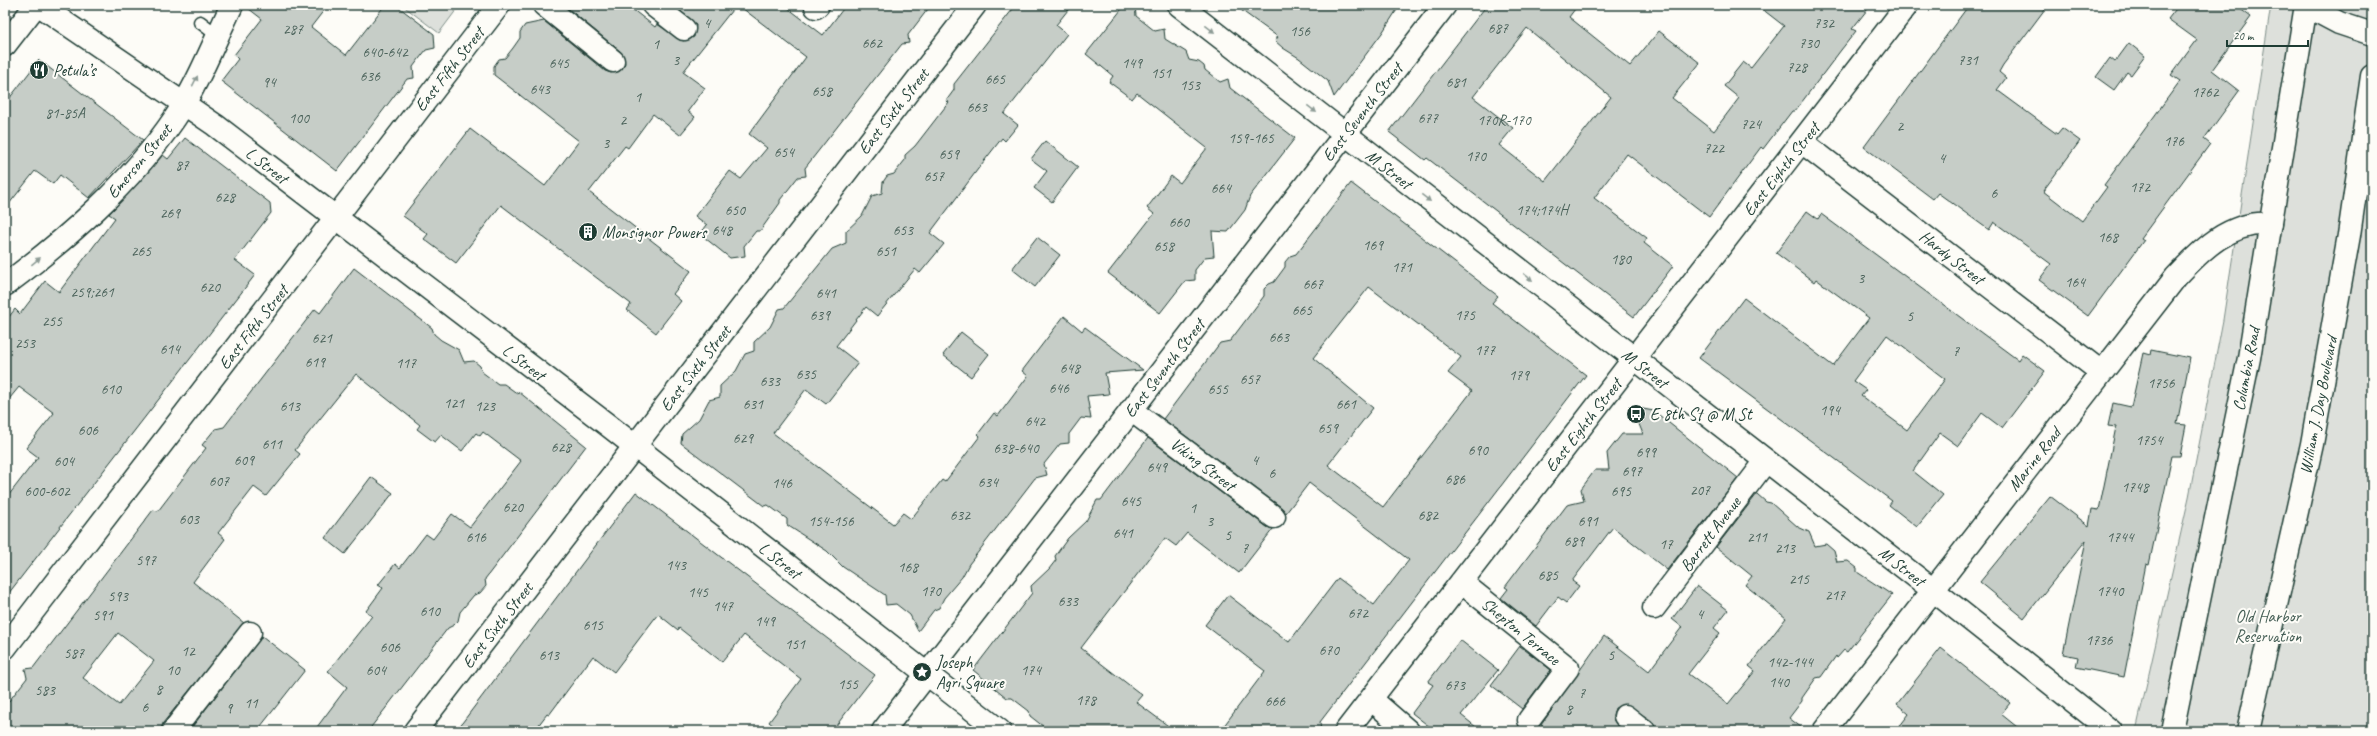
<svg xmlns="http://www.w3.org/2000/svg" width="2377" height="736" font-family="Caveat,sans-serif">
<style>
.green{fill:#dde0db;stroke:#7e8e88}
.building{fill:#c6cdc7;stroke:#1f3d34;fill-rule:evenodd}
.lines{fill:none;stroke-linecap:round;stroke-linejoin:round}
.lane-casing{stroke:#1f3d34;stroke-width:15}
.street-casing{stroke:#1f3d34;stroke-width:25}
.secondary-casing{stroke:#1f3d34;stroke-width:25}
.primary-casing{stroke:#1f3d34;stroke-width:25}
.lane{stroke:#fdfcf7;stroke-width:12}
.street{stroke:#fdfcf7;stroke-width:22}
.secondary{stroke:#fdfcf7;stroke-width:22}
.primary{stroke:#fdfcf7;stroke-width:22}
.oneway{fill:#8e9c96}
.labels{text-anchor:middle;stroke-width:4;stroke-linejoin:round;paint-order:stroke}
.number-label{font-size:15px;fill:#496159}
.street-label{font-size:17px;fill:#1f3d34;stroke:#fdfcf7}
.poi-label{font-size:17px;fill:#1f3d34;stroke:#fdfcf7;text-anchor:start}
.park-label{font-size:17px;fill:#455e55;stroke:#fdfcf7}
</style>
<rect width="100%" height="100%" fill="#fdfcf7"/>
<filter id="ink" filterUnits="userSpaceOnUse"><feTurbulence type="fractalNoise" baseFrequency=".025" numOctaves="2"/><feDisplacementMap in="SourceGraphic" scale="8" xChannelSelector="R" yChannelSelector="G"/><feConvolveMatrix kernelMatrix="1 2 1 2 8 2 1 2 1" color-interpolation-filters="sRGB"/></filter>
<g filter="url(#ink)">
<path class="green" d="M402,5H460L439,33Z
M2271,5H2372V731H2136L2189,497L2223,320Z"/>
<path class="building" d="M244,5H328L311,27L346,55L385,5H396L434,34L435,48L426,50L419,59L413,67L414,78L407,79L337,171L221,81L238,59L234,55L262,19Z
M564,5H627L655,27L657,24L683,41L694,37L696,25L675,6L676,5H736L683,72L705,88L688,111L695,117L680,135L653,114L628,148L625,146L589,192L691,271L673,294L681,301L656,333L627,310L631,304L501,205L456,263L424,239L428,234L403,216L470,129L545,186L579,141L494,75V66L499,59L505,58L513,48L520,38V32L525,25L544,21L605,71L611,73L622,69L625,63L621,52Z
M738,5H784L823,35L846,5H931L908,35L909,43L902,44L805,168L806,176L798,177L780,200V203L760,231H756L744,246L745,256L730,258L700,234L707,225L695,216L730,171L741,179L767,148L749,134L806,57Z
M1016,5H1072L1056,25L1067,34L1004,114L1018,125L1005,141L1002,138L981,165L930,233L944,244L920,273L915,269L877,316L866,307L836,346L858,363L826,404L806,389L773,433L893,524L903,513L911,519L942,480L945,482L980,436L978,434L994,413L998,416L1028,376L1022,371L1064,316L1082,331L1085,327L1143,370L1105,373L1109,394L1087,396L1091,419L1081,418L1069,434V443L1060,444L1044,464L1047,475L1035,478L969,564L962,577L944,598L939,608L934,610L918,631L910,615L896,604L886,605L885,595L843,567L827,551L787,525V519L768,505L764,506L681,443L682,434L699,419L709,400L720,397V386L736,371L745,354L754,351V342L770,327L779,309L784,308L832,249L846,243V231L862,216L872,196L882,193L883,182L887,176L894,174L905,160V155L915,146L949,102L946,101L954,90V84Z
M1125,5H1135L1136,16L1155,31L1164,29L1165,39L1186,52L1189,60L1199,62L1204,66L1205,70L1220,82L1228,79L1230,88L1295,138L1250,196L1245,210L1228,232L1212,231L1214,256L1205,257L1195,270V280L1185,281L1160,313L1108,273L1154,214L1147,208L1171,176L1180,183L1207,148L1137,93L1132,99L1109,82L1113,76L1086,54Z
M1234,5H1400L1382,33L1334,97L1328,81L1299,58L1283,48L1275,41L1278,37Z
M1487,5H1578L1569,17L1630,66L1659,31L1700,63L1672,98L1714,131L1739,98L1724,86L1743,62L1751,68L1784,26L1757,5H1871L1852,29L1856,31L1841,50L1795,111H1792L1763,149L1761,147L1709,217L1627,154L1594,198L1647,238L1644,243L1673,266L1634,317L1427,158L1425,160L1389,132ZM1527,28L1611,97L1545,181L1499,145L1513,128L1473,97Z
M1969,5H2048L2003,65L1999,72L2006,78L1997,90L2057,134L2062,128L2080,141L2043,191L2082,221L2107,187L2104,185L2180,81L2171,75L2197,40L2168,19L2179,5H2235L2251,17L2212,70L2239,91L2204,139L2210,144L2141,238L2144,240L2088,316L2039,280L2051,264L1994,222L1989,230L1938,193L1933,199L1864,147Z
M2129,43L2145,56L2131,75L2127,72L2114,90L2096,77L2110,58L2115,62Z
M39,60L143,140L89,198L60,175L53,184L35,171L5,209V104Z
M185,138L270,203L271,213L235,260L255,275L5,598V500L38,457L26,448L54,413L19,387L5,404V322L15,309L20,314L45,281L59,292L115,218L109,214L163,155L168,159Z
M1045,141L1078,167L1052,202L1034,188L1047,171L1031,159Z
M1351,183L1498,296L1492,303L1586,375L1320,722L1321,731H1220L1265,671L1205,625L1228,595L1289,642L1338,578L1374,605L1409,560L1309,483L1286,513L1281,507L1163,419L1220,343L1230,341L1264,296V289L1269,284L1274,282L1285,267V262L1290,256L1296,254ZM1369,287L1461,357L1448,373L1472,391L1383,507L1328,465L1373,408L1313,358Z
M1807,211L1818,219L1821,214L2018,360L2022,354L2045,371L2002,428L1982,413L1958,446L1940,433L1913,471L1943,495L1917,527L1889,505L1892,501L1699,358L1744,298L1833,366L1869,318L1816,279L1814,282L1776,253ZM1887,335L1945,379L1907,430L1861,396L1866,390L1853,381Z
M1037,237L1060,255L1035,287L1012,269Z
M354,268L432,328L434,334L441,340L459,350L464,362L474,361L480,366L482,372L498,384H504L518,394L519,392L586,446L485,579L486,586L480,593L474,595L460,612L458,621L454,625L448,628L368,731H314L347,687L328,671L372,616L366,611L383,588L378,585L395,564L400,568L426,534L433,539L452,514L470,527L521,461L483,432L480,436L476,433L462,451L441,435L435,442L433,441L417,429L420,425L356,374L295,450L300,454L266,496L254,487L218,533L225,539L193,582L244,623L163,723L161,731H5V706L27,678L25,669L33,668L153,510L158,511L206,448L202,445L215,429L224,427L315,309L320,313ZM118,633L154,661L119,705L83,678Z
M961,332L989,354L971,377L943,355Z
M2151,350L2190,358L2177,424L2186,425L2180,456H2172L2149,565L2146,564L2124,677L2076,667L2078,657L2063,654L2086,540L2024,618L1980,582L2050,496L2089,526L2092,509L2099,510L2116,427L2108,426L2113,403L2131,407L2143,353L2150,355Z
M1632,407L1654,411L1738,478L1667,570L1613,527L1572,581L1579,586L1566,603L1558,597L1536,626L1501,598L1508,589L1505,587L1567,505L1584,501L1581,489L1595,470H1609L1607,453L1622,434H1643Z
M1148,438L1267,527L1273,529L1239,573L1187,533L1176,546L1165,538L1081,648L1142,695L1136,702L1175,731H1049L1030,716L1029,711L1012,698H1007L973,670L1032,593L1031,586L1049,569L1056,560L1055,556L1068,538L1086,521L1097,500H1101Z
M371,477L393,493L345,554L325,538Z
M636,492L875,675L832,731H780L769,722L801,679L744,635L722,662L679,628L678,630L658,614L614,672L593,656L549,715L547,714L534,731H456Z
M1757,494L1766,502L1771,503L1798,527L1809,532L1815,546L1826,544L1834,551L1837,562L1848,561L1857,568V572L1892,595L1847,652L1844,650L1837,658L1836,656L1821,677L1816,678L1802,698V701L1789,718L1806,731H1656L1652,721L1626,704L1615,708L1613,715L1614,721L1624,731H1549L1541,725L1604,636L1649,671L1682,627L1672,619L1697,586L1728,610L1714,628L1720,633L1688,674L1728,704L1755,671L1749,666L1786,618L1745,585L1752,576L1716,547Z
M262,636L305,670L257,731H189Z
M1460,640L1498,670L1461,715L1481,731H1435L1412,713L1433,685L1428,682Z
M1520,646L1551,670L1522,709L1491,685Z
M1941,648L2010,703L2001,714L2022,731H1896L1909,714L1897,704Z"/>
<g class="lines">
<defs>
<path id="lane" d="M200,22L217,35"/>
<path id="street" d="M544,5L613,61
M653,5L684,29
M1179,5L1933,590L2111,731
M2305,5L2339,23L2372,34
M816,7L818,5
M5,45L36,5
M1802,142L2101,372
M5,285C68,238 130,184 175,118C198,84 214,42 232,5
M1131,410L1274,517
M1461,582L1568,668L1529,720
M1654,608L1766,461
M5,648L499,5
M1371,699L1408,731
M1625,716L1644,731
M173,731L250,633
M415,731L975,5
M883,731L1445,5
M1346,731L1907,5
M1824,731L2176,277C2201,250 2231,220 2271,224"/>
<path id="secondary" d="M2172,731L2249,358L2306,5
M2248,731L2312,444L2349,235L2372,76"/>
<path id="primary" d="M39,5L215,125L609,426L1000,731"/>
</defs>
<use href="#lane" class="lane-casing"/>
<use href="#street" class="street-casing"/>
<use href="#secondary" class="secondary-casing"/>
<use href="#primary" class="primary-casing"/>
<use href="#lane" class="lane"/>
<use href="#street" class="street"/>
<use href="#secondary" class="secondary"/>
<use href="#primary" class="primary"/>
</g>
<defs><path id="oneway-solid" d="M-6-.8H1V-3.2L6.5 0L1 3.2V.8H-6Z"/></defs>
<g class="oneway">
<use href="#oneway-solid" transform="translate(1210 29) rotate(38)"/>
<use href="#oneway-solid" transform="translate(195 81) rotate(-63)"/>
<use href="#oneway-solid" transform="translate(1312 109) rotate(38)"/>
<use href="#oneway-solid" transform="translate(1426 198) rotate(38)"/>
<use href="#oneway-solid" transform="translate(36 261) rotate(-39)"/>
<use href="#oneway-solid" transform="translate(1528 277) rotate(38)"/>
</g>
</g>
<defs>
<symbol id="restaurant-disc" viewBox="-11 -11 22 22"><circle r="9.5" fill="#1f3d34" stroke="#fdfcf7"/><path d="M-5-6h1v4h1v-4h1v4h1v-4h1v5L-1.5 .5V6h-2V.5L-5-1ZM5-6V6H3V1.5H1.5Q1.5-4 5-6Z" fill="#fff"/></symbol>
<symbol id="building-disc" viewBox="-11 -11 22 22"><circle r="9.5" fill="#1f3d34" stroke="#fdfcf7"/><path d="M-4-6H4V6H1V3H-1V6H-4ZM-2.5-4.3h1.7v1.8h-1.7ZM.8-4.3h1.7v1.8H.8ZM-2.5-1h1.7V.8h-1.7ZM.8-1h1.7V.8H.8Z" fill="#fff"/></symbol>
<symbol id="bus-disc" viewBox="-11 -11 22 22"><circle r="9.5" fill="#1f3d34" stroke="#fdfcf7"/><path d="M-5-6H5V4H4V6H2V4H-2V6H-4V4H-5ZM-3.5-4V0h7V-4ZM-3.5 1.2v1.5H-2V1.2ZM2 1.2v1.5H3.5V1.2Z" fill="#fff"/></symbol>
<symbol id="sight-disc" viewBox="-11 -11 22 22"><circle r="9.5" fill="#1f3d34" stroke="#fdfcf7"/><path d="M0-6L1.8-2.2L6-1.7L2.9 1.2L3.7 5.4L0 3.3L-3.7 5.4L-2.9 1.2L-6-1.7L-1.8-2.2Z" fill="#fff"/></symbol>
</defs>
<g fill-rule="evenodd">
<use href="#restaurant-disc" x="28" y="59" width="22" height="22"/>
<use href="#building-disc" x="577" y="221" width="22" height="22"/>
<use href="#bus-disc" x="1625" y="403" width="22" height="22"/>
<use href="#sight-disc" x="911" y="661" width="22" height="22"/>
</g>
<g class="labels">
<g class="number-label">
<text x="707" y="28">4</text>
<text x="1824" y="28">732</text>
<text x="1498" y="33">687</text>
<text x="293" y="34">287</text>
<text x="1300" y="36">156</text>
<text x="872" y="48">662</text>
<text x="1809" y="48">730</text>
<text x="656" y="49">1</text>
<text x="385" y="57">640-642</text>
<text x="676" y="65">3</text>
<text x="1968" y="65">731</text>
<text x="559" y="68">645</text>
<text x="1132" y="68">149</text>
<text x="1797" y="72">728</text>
<text x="1161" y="78">151</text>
<text x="370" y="81">636</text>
<text x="995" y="84">665</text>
<text x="269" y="87">94</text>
<text x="1456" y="87">681</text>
<text x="1190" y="90">153</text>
<text x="540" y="94">643</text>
<text x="822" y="96">658</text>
<text x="2205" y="97">1762</text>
<text x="638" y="102">1</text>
<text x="977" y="112">663</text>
<text x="65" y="118">81-85A</text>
<text x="299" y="123">100</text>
<text x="1428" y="123">677</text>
<text x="623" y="125">2</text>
<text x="1504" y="125">170R-170</text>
<text x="1751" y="129">724</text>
<text x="1900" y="131">2</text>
<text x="1251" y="143">159-165</text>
<text x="2174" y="146">176</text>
<text x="606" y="148">3</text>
<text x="1714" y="153">722</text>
<text x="784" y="157">654</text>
<text x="949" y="159">659</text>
<text x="1476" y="161">170</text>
<text x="1942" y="163">4</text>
<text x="182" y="170">87</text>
<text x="934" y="181">657</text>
<text x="2140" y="192">172</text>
<text x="1221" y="193">664</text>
<text x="1994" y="198">6</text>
<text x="225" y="202">628</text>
<text x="735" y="215">650</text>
<text x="1542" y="215">174;174H</text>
<text x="170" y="218">269</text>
<text x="1179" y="227">660</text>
<text x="722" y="235">648</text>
<text x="903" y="235">653</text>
<text x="2108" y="242">168</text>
<text x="1373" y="250">169</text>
<text x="1164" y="251">658</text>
<text x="141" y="256">265</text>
<text x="886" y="256">651</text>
<text x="1621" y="264">180</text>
<text x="1402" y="272">171</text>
<text x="1861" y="283">3</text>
<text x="2075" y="287">164</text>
<text x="1313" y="289">667</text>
<text x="210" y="292">620</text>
<text x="92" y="297">259;261</text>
<text x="826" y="298">641</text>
<text x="1302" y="315">665</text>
<text x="820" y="320">639</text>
<text x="1465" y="320">175</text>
<text x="1910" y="321">5</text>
<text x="52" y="326">255</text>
<text x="1279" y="342">663</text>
<text x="322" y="343">621</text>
<text x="25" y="348">253</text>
<text x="170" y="354">614</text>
<text x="1485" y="355">177</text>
<text x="1956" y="356">7</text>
<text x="315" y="367">619</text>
<text x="406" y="368">117</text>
<text x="1070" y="373">648</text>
<text x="806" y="379">635</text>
<text x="1519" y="380">179</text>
<text x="1250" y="384">657</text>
<text x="770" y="386">633</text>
<text x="2161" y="388">1756</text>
<text x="1059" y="393">646</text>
<text x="111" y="394">610</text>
<text x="1218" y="394">655</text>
<text x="454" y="408">121</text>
<text x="753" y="409">631</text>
<text x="1346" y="409">661</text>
<text x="290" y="411">613</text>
<text x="485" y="411">123</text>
<text x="1830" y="415">194</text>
<text x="1035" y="426">642</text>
<text x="1328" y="433">659</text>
<text x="88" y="435">606</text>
<text x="743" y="443">629</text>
<text x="2149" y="445">1754</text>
<text x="272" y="449">611</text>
<text x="561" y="452">628</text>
<text x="1016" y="453">638-640</text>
<text x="1478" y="455">690</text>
<text x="1646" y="457">699</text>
<text x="244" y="465">609</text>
<text x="1255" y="465">4</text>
<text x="64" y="466">604</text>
<text x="1157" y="472">649</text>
<text x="1632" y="476">697</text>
<text x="1272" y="478">6</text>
<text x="1455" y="484">686</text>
<text x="219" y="486">607</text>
<text x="988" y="487">634</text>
<text x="782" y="488">146</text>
<text x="2135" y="492">1748</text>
<text x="1700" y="495">207</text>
<text x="47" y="496">600-602</text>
<text x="1621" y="496">695</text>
<text x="1131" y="506">645</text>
<text x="513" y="512">620</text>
<text x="1193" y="513">1</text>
<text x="960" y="520">632</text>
<text x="1428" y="520">682</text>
<text x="189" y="524">603</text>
<text x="831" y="526">154-156</text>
<text x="1210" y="526">3</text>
<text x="1588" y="526">691</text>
<text x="1123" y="538">641</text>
<text x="1228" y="540">5</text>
<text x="476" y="542">616</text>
<text x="1757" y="542">211</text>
<text x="2120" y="542">1744</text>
<text x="1574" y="546">689</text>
<text x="1666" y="549">17</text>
<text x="1245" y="553">7</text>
<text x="1785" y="553">213</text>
<text x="146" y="565">597</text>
<text x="676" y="570">143</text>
<text x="908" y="572">168</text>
<text x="1548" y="580">685</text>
<text x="1799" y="584">215</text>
<text x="931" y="596">170</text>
<text x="2110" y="596">1740</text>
<text x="698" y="597">145</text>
<text x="1835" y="600">217</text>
<text x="118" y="601">593</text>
<text x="1068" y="606">633</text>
<text x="723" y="611">147</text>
<text x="430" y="616">610</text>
<text x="1358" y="618">672</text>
<text x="1700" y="619">4</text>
<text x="103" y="620">591</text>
<text x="765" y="626">149</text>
<text x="593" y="630">615</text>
<text x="2099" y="645">1736</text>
<text x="795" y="649">151</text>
<text x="390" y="652">606</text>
<text x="1329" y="655">670</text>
<text x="188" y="656">12</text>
<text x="74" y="658">587</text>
<text x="549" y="660">613</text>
<text x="1611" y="660">5</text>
<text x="1790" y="667">142-144</text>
<text x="173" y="675">10</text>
<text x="376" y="675">604</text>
<text x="1031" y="675">174</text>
<text x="1779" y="687">140</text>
<text x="848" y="689">155</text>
<text x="1455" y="690">673</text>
<text x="159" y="694">8</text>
<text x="45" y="695">583</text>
<text x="1582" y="698">7</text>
<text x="1086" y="705">178</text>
<text x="1275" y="706">666</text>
<text x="251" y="708">11</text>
<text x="145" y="712">6</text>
<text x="229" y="713">9</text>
<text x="1569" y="714">8</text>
</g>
<g class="street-label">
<text transform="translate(449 69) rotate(-52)" y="6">East Fifth Street</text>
<text transform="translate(893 111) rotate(-52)" y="6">East Sixth Street</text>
<text transform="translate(1362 112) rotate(-52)" y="6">East Seventh Street</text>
<text transform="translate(139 161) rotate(-50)" y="6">Emerson Street</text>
<text transform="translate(267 165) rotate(38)" y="6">L Street</text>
<text transform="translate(1389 169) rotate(38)" y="6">M Street</text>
<text transform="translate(1781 169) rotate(-52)" y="6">East Eighth Street</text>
<text transform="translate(1952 257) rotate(38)" y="6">Hardy Street</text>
<text transform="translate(253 327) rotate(-52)" y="6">East Fifth Street</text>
<text transform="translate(524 362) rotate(37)" y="6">L Street</text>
<text transform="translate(695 368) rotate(-52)" y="6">East Sixth Street</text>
<text transform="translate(1164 368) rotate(-52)" y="6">East Seventh Street</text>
<text transform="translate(1645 368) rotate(38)" y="6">M Street</text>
<text transform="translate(2246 369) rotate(-79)" y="6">Columbia Road</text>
<text transform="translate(2318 405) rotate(-79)" y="6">William J. Day Boulevard</text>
<text transform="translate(1583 425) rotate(-52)" y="6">East Eighth Street</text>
<text transform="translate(2034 459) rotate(-52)" y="6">Marine Road</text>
<text transform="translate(1203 464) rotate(37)" y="6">Viking Street</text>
<text transform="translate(1710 534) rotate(-53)" y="6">Barrett Avenue</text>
<text transform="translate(780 560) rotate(38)" y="6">L Street</text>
<text transform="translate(1902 566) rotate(38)" y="6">M Street</text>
<text transform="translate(497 625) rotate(-52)" y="6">East Sixth Street</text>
<text transform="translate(1521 631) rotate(39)" y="6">Shepton Terrace</text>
</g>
<g class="poi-label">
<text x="53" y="76">Petula’s</text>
<text x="602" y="238">Monsignor Powers</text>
<text x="1650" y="420">E 8th St @ M St</text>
<text x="936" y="668">Joseph<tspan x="936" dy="20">Agri Square</tspan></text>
</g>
<g class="park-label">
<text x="2268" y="622">Old Harbor<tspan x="2268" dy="20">Reservation</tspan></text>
</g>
</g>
<rect width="2377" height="736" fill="none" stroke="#fdfcf7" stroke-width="20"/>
<rect x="10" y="10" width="2357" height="716" fill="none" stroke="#1f3d34" stroke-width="1.5" filter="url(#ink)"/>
<path d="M2227 40v6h81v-6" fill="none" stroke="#1f3d34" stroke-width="2"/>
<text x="2233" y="40" font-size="12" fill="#1f3d34" stroke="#fdfcf7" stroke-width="3" paint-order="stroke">20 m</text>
</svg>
